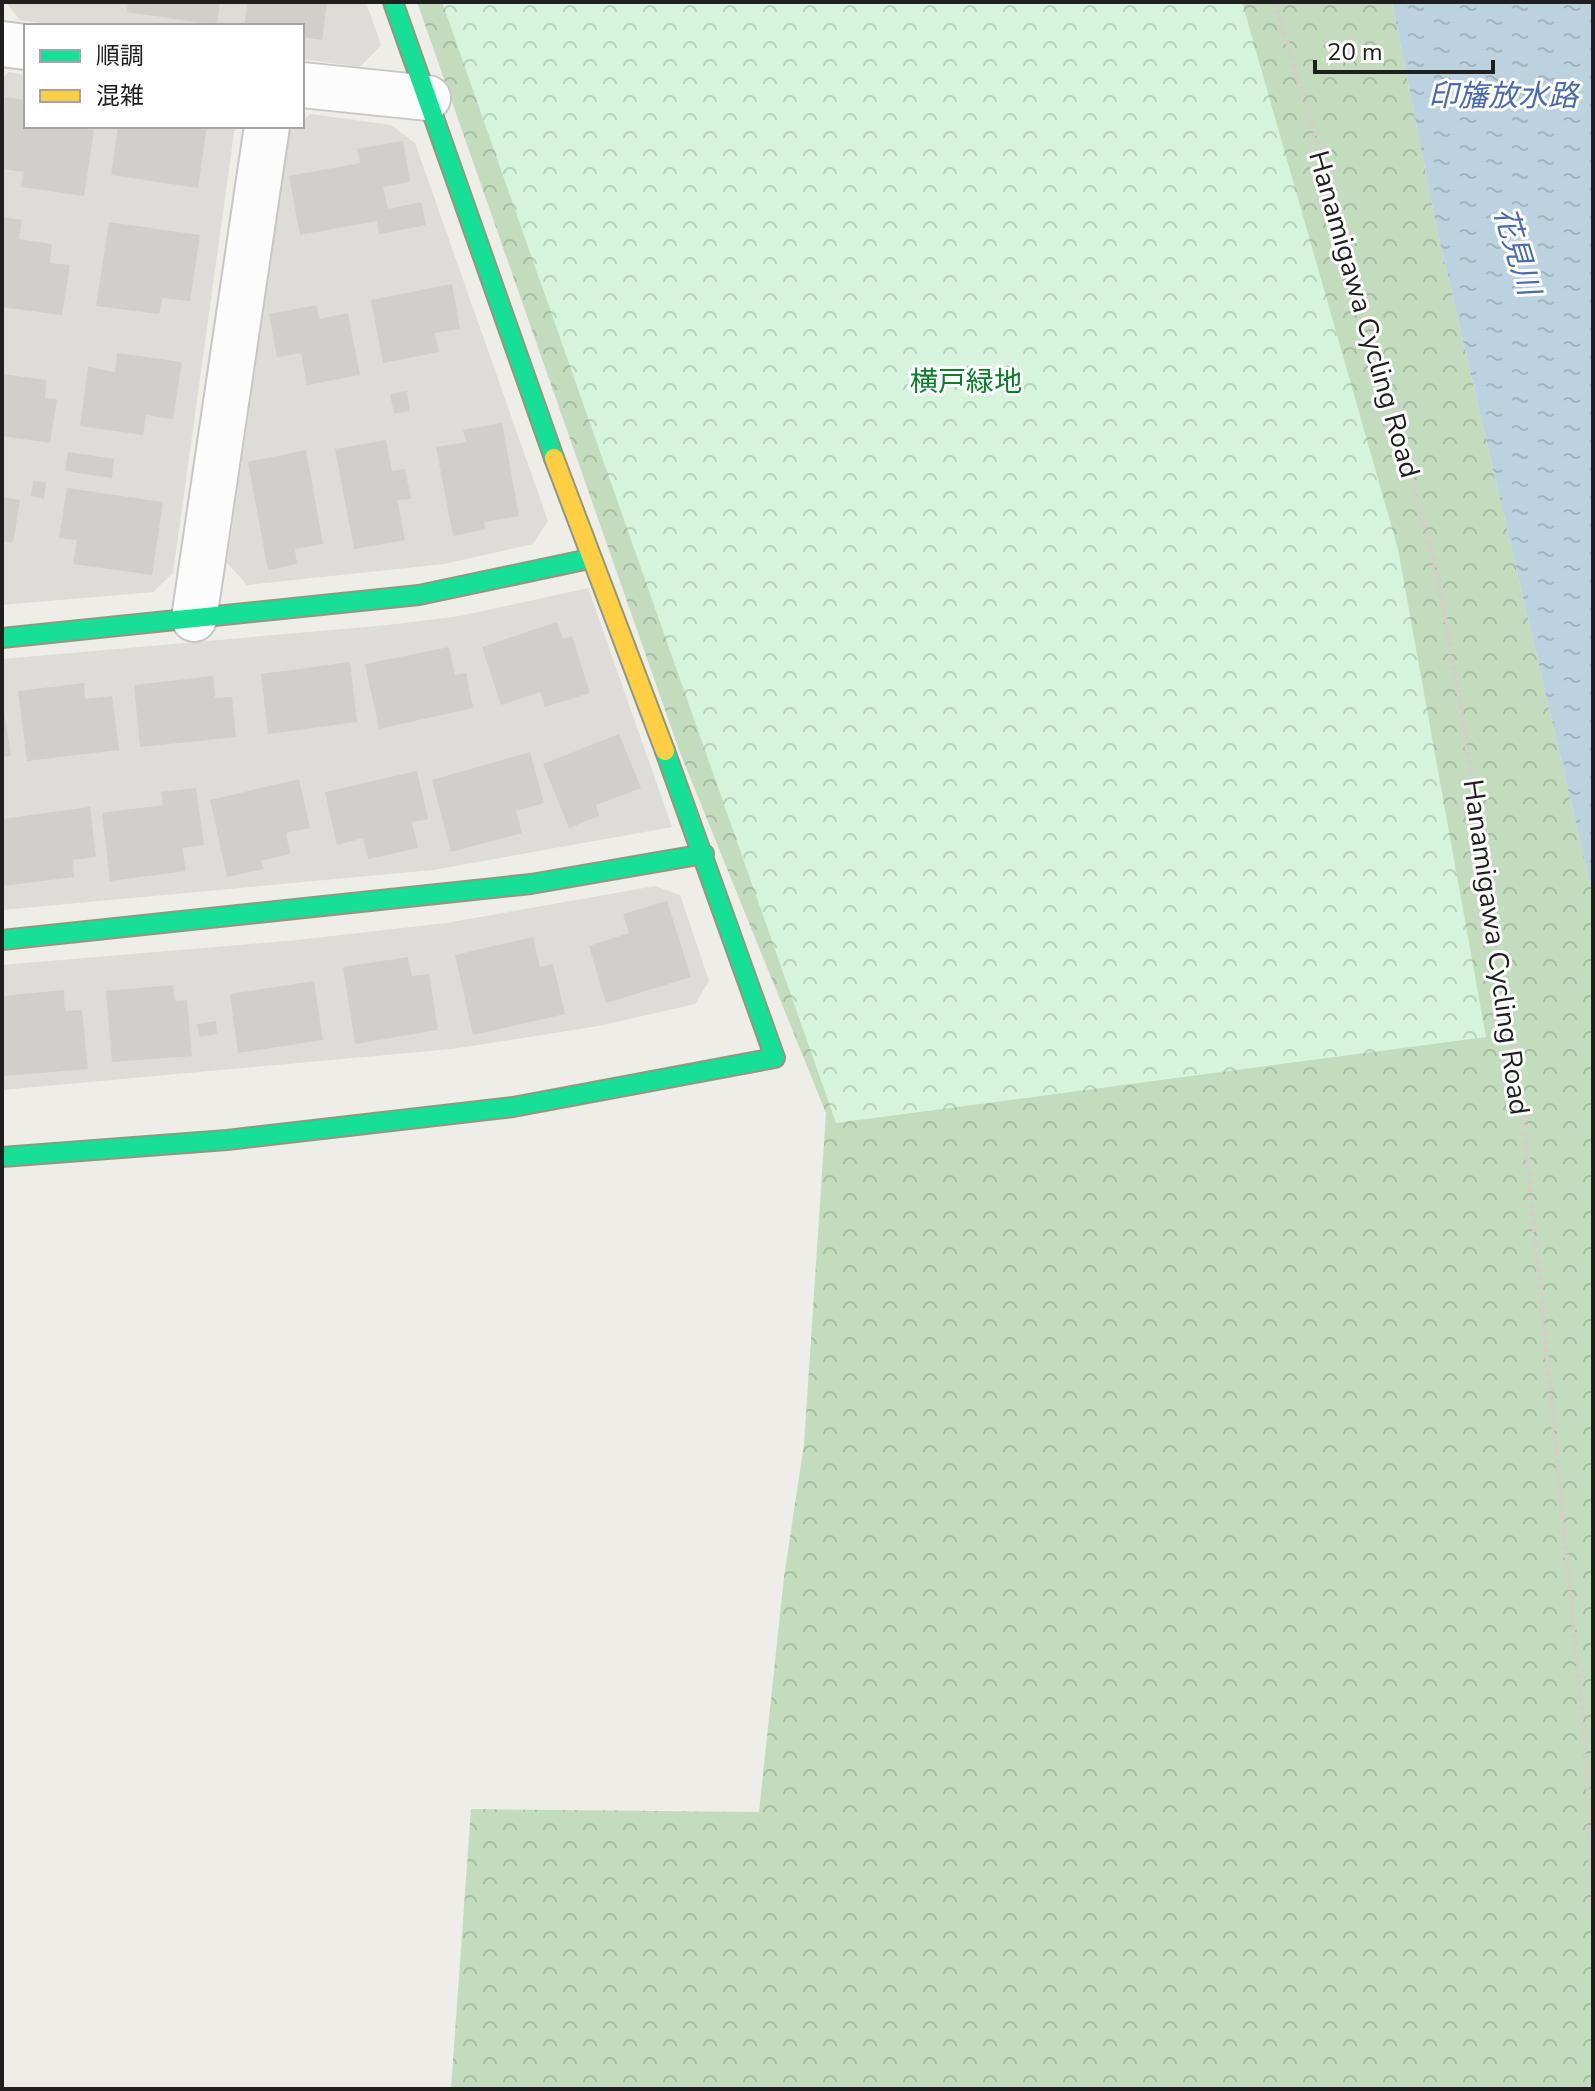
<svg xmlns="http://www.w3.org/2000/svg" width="1595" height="2091" font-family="'Nunito Sans','Noto Sans JP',sans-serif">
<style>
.residential{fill:#dddcd9}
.forest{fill:url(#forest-crowns)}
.park{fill:url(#park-crowns)}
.water{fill:url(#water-ripples)}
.building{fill:#d0cfcb}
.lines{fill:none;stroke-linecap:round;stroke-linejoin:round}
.street-casing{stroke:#c6c6c4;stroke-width:48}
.fast-casing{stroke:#929880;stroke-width:22}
.slow-casing{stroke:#929880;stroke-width:22}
.path{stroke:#d7ccc8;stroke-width:5;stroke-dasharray:4 4;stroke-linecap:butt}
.street{stroke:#fcfcfc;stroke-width:44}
.fast{stroke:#16e098;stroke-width:18}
.slow{stroke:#ffcf43;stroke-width:18}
.labels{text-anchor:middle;stroke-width:6;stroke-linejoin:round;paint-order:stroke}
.street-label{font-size:28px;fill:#1f1f1f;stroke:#fff}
.park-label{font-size:28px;fill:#0d7d2c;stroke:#fff}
.water-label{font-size:30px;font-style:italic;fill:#4c6aae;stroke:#fff}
</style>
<defs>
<pattern id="forest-crowns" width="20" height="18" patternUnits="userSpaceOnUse" patternTransform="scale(2)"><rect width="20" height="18" fill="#c3dcbe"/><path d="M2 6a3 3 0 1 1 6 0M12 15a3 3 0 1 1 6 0" fill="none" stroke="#a7bca3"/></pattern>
<pattern id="park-crowns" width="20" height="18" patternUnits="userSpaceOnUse" patternTransform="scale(2)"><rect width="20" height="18" fill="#d6f4dc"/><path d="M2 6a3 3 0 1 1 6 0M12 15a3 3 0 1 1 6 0" fill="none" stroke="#b7d1bc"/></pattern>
<pattern id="water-ripples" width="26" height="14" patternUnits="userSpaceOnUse" patternTransform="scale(2)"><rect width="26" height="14" fill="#bcd2e0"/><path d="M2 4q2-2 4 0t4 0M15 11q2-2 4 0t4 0" fill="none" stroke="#a1b4c0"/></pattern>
</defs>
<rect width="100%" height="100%" fill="#eeede8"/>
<path class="residential" d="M6,2H366L381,45L360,67L302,59V26H61L20,20Z
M9,72L26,75V126H235L173,573L153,592L2,605V78Z
M311,114L391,125L415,143L548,521L533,544L444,564L247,585L227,563L290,130L302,126V120Z
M588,588L672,827L433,870L2,910V659L388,625L460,616Z
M655,886L680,895L709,981L695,1004L599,1026L452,1049L2,1090V965L297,940L446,923Z"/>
<path class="forest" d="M417,2H1392L1438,234L1593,896V2089H451L471,1809L759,1812L784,1577L804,1444L826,1113L679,750Z"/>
<path class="park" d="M442,2H1242L1398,549L1486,1037L836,1123Z"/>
<path class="water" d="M1392,2H1593V896L1438,234Z"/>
<path class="building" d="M128,2H220L217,25L127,12Z
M248,2H327L322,40L302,37V26H244Z
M5,97L26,100V126H71L94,130L84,196L21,187L24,172L2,169Z
M118,126H207L198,188L111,175Z
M403,141L410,182L383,187L388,209L421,202L426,225L379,234L377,221L300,235L289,176L360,163L357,149Z
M2,217L22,220L19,239L52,244L50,263L70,265L62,315L2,307Z
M109,222L200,235L190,301L162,298L159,314L96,306Z
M452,284L460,329L435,333L439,352L383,363L371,300Z
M317,305L319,319L348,313L360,375L307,385L301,353L277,357L269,314Z
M117,353L182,362L173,419L146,415L143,435L80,426L88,367L115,372Z
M2,374L46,380L45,398L57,399L50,443L2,436Z
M407,391L410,411L394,414L390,394Z
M502,423L519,516L484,522L486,529L453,536L436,447L466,442L463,430Z
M386,440L392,471L405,469L411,499L397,500L405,540L354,549L335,449Z
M306,450L323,544L295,549L297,564L268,570L248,462Z
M68,452L114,459L112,478L65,471Z
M33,481L46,482L44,499L31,496Z
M67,488L163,502L152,575L73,564L77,540L59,538Z
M2,497L20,500L13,543L2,541Z
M557,622L563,639L572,636L590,693L545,707L540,692L501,705L482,647Z
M449,647L455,675L466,673L473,708L379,729L365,664Z
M350,662L357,722L268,734L261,674Z
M213,676L215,698L232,697L236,737L140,747L134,685Z
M84,683L85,699L112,696L119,750L27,761L18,691Z
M2,698L11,756L2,757Z
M619,734L641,788L596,805L599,816L569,828L543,764Z
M530,752L544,803L516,811L522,833L451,852L432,780Z
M417,771L428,819L412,822L418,848L368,859L363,838L337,845L325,792Z
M299,779L310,828L286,833L290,854L261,861L264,869L227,877L210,800Z
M196,788L204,845L182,848L186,871L110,881L102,813L163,805L161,792Z
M90,807L96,857L73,860L74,877L2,886V819Z
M667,901L691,977L606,1003L589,946L629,933L623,914Z
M533,937L540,967L553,964L565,1014L473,1035L455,955Z
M408,957L412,976L429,974L438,1030L355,1044L343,967Z
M314,981L323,1040L238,1053L230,994Z
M173,985L175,1001L187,1000L192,1056L112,1062L106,991Z
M64,990L65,1011L82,1010L88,1069L3,1076L2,996Z
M216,1021L217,1034L199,1037L197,1024Z"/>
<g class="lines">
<defs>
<path id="street" d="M2,44L26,47
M302,85L428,98
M194,619L267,126"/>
<path id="fast" d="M393,2L554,458
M2,638L419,595L589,559
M2,940L531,884L704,854
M2,1157L227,1140L513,1107L775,1058L665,751"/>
<path id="slow" d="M554,458L665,751"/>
</defs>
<use href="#street" class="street-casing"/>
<use href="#fast" class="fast-casing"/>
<use href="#slow" class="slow-casing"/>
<path class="path" d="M1275,2L1358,283L1438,577L1464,728L1524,1124L1585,1742L1593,1915"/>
<use href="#street" class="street"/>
<use href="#fast" class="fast"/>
<use href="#slow" class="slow"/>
</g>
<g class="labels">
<g class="street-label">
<text transform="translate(1365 314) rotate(74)" y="10">Hanamigawa Cycling Road</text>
<text transform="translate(1497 947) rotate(82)" y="10">Hanamigawa Cycling Road</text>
</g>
<g class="park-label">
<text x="966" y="391">横戸緑地</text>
</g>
<g class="water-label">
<text x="1503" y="106">印旛放水路</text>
<text transform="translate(1517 251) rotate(73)" y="10">花見川</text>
</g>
</g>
<rect width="1595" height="2091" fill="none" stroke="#1f1f1f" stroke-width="8"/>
<rect x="24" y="24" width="280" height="104" fill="#ffffff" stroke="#a5a5a5" stroke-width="2"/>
<rect x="40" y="50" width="40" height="12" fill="#16e098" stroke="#a5a5a5" stroke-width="2"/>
<text x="96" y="64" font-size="24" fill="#1f1f1f">順調</text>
<rect x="40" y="90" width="40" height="12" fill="#ffcf43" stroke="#a5a5a5" stroke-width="2"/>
<text x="96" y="104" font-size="24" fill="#1f1f1f">混雑</text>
<path d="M1315 60v12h178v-12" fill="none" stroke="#1f1f1f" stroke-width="4"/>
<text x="1327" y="60" font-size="24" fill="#1f1f1f" stroke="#ffffff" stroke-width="6" paint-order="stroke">20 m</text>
</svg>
